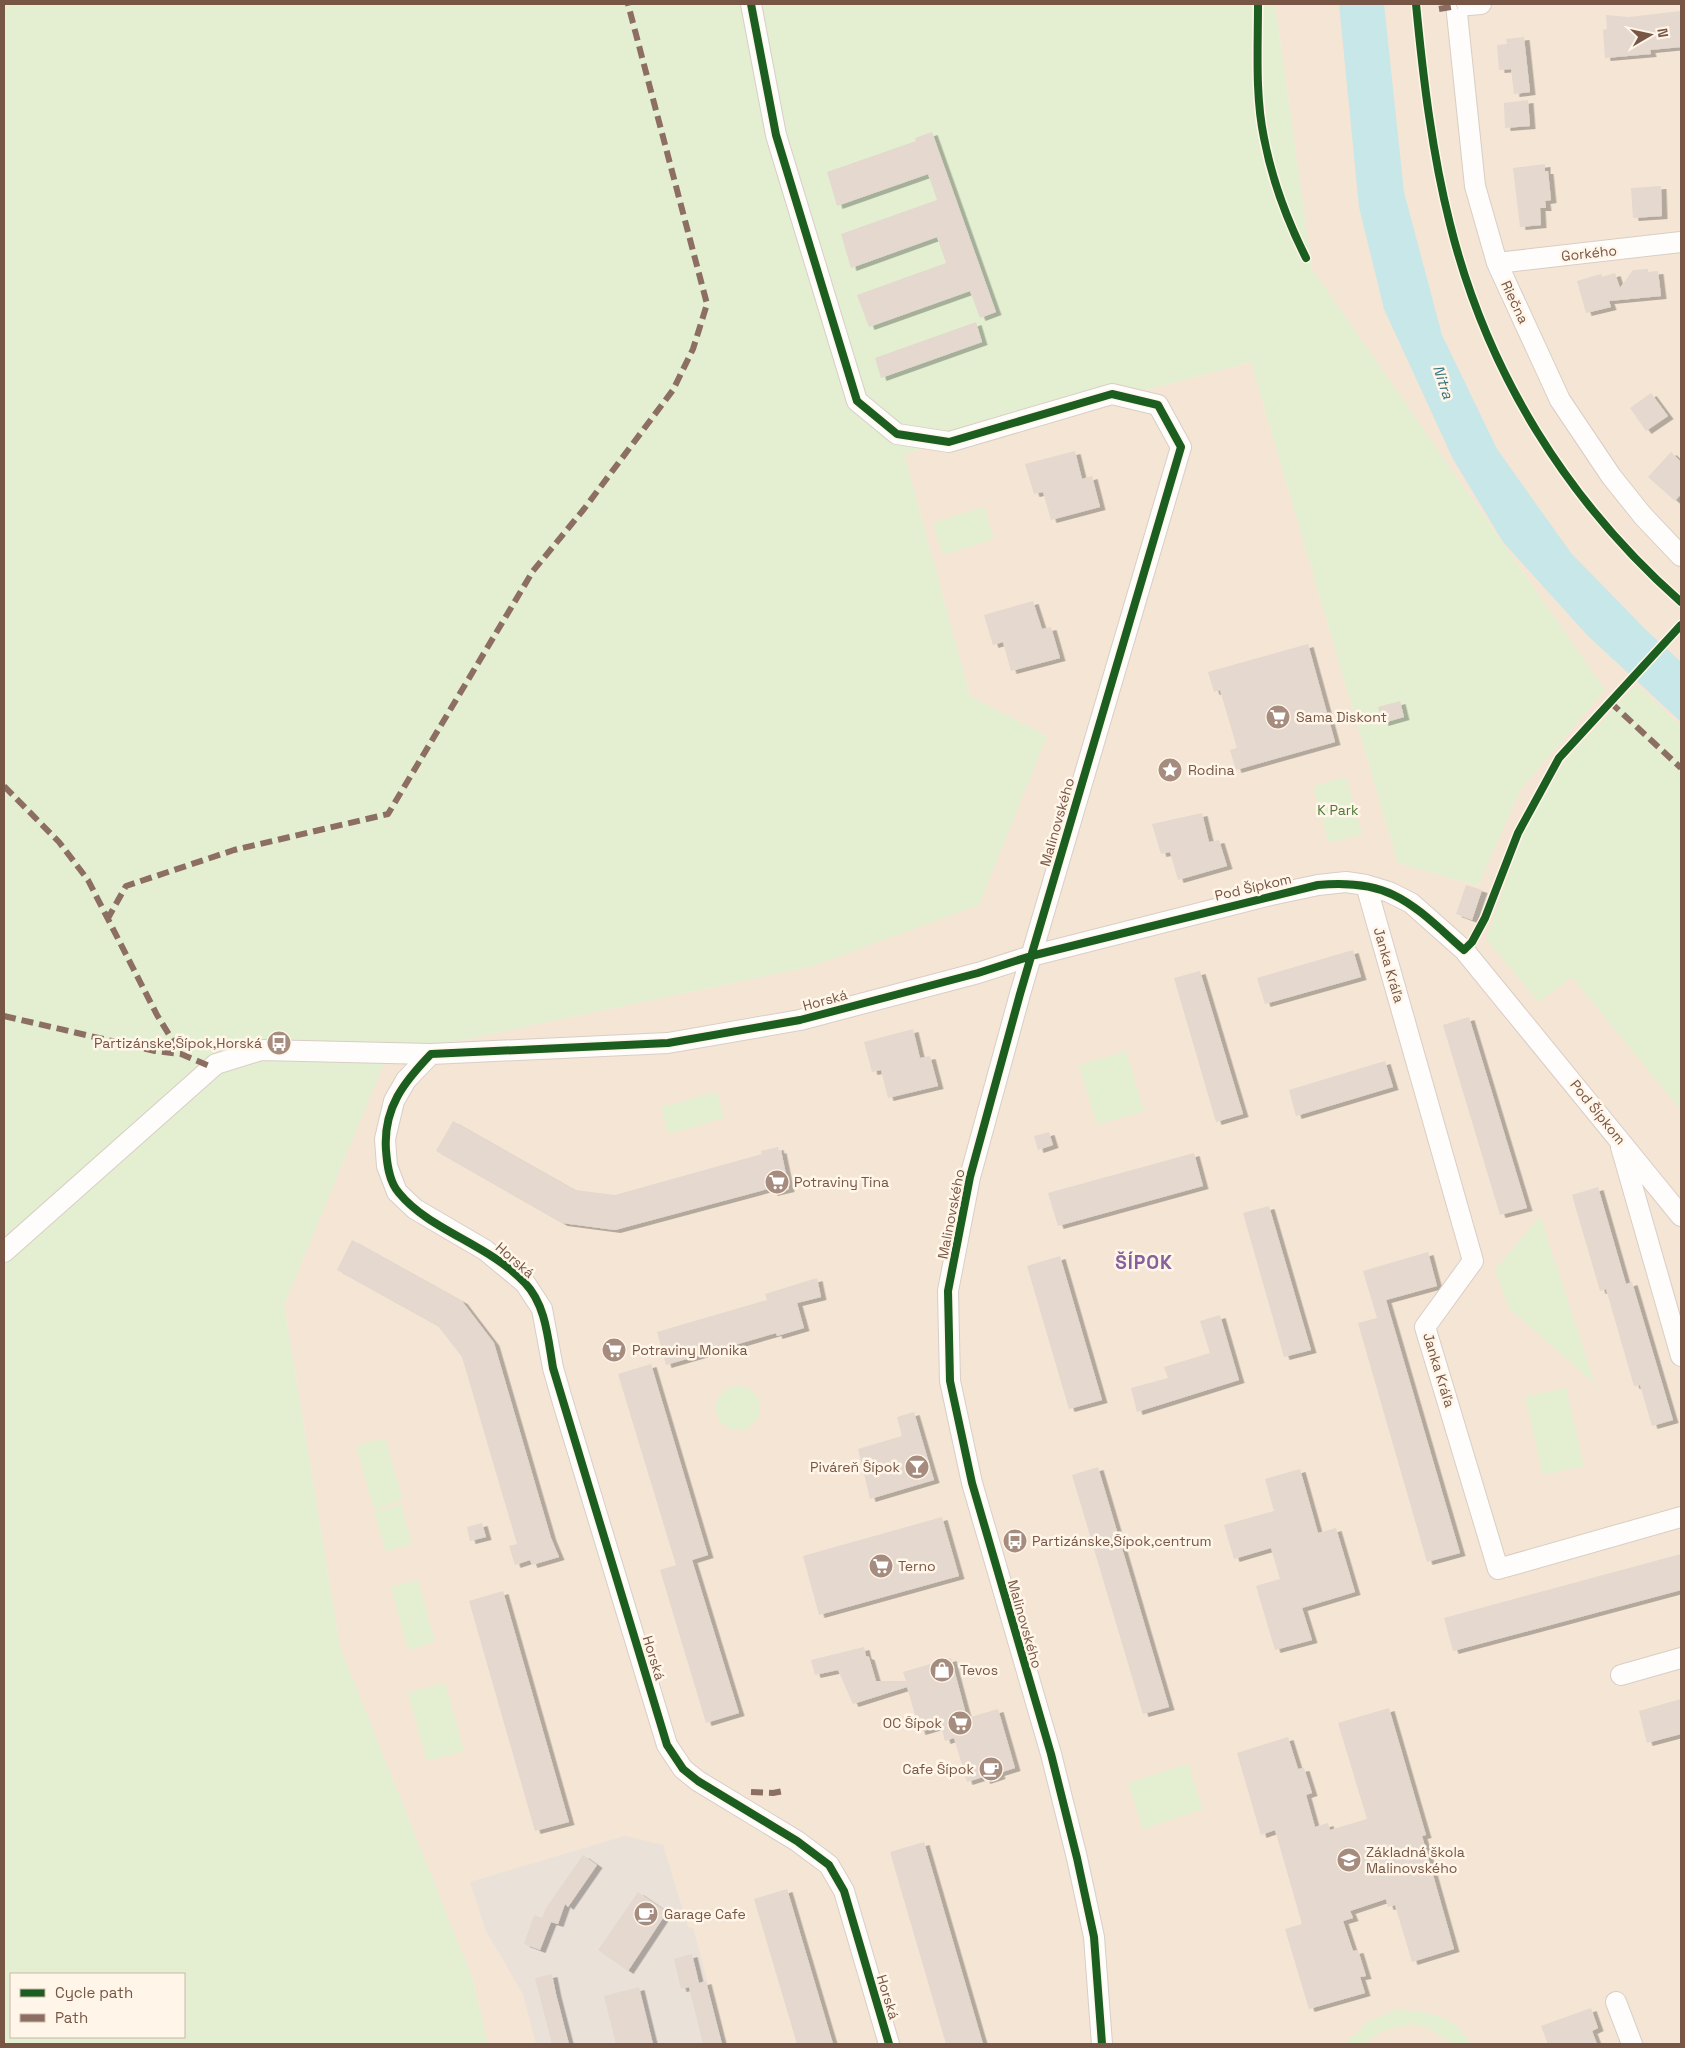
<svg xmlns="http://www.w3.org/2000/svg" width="1685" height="2048" font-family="'Space Grotesk',sans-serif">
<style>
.residential{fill:#f4e5d5}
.industrial{fill:#eae1d9}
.green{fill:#e3efd0;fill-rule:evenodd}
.water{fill:#c8e7e8}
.building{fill:#e4d8cf;filter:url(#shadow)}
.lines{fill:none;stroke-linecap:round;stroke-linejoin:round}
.minor-casing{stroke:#d9cec5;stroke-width:22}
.minor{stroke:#fefdfb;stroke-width:20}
.quiet{stroke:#8d6e63;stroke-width:6;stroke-dasharray:12 6;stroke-linecap:butt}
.cycleway-casing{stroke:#fff6e9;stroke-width:11}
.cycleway{stroke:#1b5e20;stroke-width:8}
.labels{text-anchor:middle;stroke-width:5;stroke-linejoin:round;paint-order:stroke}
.street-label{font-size:14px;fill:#785645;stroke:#fff6e9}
.poi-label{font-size:14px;fill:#785645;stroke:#fff6e9;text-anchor:start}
.park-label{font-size:14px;fill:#4e793a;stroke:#fff6e9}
.water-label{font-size:15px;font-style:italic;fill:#38757e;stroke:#fff6e9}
.district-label{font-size:19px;font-weight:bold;letter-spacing:1px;fill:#86609c;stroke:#fff6e9}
</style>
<defs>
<filter id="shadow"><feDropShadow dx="5.5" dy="3" stdDeviation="0" flood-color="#0004"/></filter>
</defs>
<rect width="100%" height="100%" fill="#f8f1e7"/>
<path class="residential" d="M1275,4H1681V2044H488L473,1980L340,1647L284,1305L387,1056L812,966L1047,736L970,696L904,454L1251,362L1398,863L1478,886L1520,790L1605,690L1312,269Z"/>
<path class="industrial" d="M625,1836L663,1845L688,1927L693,1928L724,2044H536L523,1994L486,1931L470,1882Z"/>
<path class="green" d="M4,4H1275L1312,269L1605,690L1520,790L1478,886L1398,863L1251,362L904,454L970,696L1047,736L979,905L812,966L387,1056L284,1305L340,1647L473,1980L488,2044H4ZM11,1974H184V2037H11Z
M984,507L994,539L943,555L933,523Z
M1636,685L1681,726V1110L1572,977L1539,1002L1486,939L1524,831L1564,762Z
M1346,777L1362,834L1329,843L1313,786Z
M1126,1051L1144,1111L1097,1125L1079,1065Z
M717,1092L724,1118L668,1134L661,1107Z
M1540,1216L1595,1384L1509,1308L1495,1270Z
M716 1408a22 22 0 1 1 44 0a22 22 0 1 1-44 0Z
M1566,1388L1584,1466L1543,1475L1525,1397Z
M385,1438L403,1500L374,1509L356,1446Z
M401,1504L412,1544L386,1551L374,1512Z
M418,1580L435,1642L408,1650L391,1587Z
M445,1683L464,1751L427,1761L408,1693Z
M1188,1764L1203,1809L1143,1829L1128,1783Z
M1396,2010C1424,2010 1457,2015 1470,2044H1453L1428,2028L1409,2024L1382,2031L1364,2044H1345L1368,2021Z"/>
<path class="water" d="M1339,4H1384L1404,192L1442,335L1497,449L1571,553L1646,630L1681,662V722L1588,636L1503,542L1453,459L1384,309L1359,207Z"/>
<path class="building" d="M1681,11V47L1650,50L1651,54L1605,58L1603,30L1607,29L1606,15L1629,17Z
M1524,37L1530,92L1514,94L1511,69L1499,70L1497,45L1507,44L1506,39Z
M1528,100L1530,126L1505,128L1504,103Z
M932,132L996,312L980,318L970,291L869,327L857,295L946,263L937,237L851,268L841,234L937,200L928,174L837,206L827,172L916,141L915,138Z
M1545,164V171H1548L1551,200L1545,201L1546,208H1540L1541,225L1520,227L1513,168Z
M1661,186L1662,216L1633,218L1631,188Z
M1648,269V272L1658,271L1661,296L1609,301L1611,307L1586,313L1577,281L1601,274L1602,277L1615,273L1620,288L1633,270Z
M976,322L982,342L881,378L875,358Z
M1651,393L1668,416L1646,431L1630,408Z
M1075,451L1082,479L1092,476L1100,507L1051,520L1043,492L1034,494L1025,464Z
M1671,452L1681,462V494L1675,501L1648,477Z
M1033,601L1042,629L1051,627L1060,658L1011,671L1003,642L993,645L984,615Z
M1308,644L1335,742L1236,770L1230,750L1237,748L1220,690L1214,692L1208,672Z
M1400,701L1404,717L1383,723L1378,707Z
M1202,813L1209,842L1219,840L1227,866L1178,880L1170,852L1161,854L1152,824Z
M1466,885L1482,890L1472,920L1456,914Z
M1353,950L1361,977L1265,1004L1257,978Z
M1200,971L1243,1114L1216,1122L1174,978Z
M1469,1017L1527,1208L1500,1215L1443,1025Z
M913,1029L920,1058L930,1056L938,1086L888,1098L881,1070L872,1072L864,1042Z
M1385,1061L1393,1087L1296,1116L1289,1090Z
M453,1121L575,1190L615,1195L762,1154L761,1151L778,1147L779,1151L781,1150L789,1189L772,1193L771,1188L615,1230L562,1223L436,1151Z
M1049,1132L1053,1145L1038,1150L1034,1136Z
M1194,1153L1203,1186L1058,1226L1048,1193Z
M1598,1187L1626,1284L1632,1282L1673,1420L1652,1426L1640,1385L1634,1386L1606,1289L1600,1291L1572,1195Z
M1269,1206L1311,1350L1284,1357L1243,1213Z
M352,1240L462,1301L494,1343L551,1538L559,1557L532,1565L530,1560L515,1565L509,1546L517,1544L462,1357L438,1326L337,1270Z
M1428,1252L1437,1286L1386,1300L1460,1553L1427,1562L1358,1323L1377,1318L1363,1271Z
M1060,1256L1102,1400L1069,1409L1027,1266Z
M817,1278L821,1297L797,1303L804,1328L777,1336L776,1333L666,1365L657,1332L767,1300L765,1294Z
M1220,1315L1239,1380L1137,1412L1131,1388L1168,1378L1164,1367L1210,1353L1200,1321Z
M651,1364L708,1555L692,1560L739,1713L706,1723L660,1570L676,1565L618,1374Z
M914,1412L934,1480L870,1499L858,1449L902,1436L897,1417Z
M1098,1467L1169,1707L1143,1714L1072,1475Z
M1300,1469L1318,1533L1336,1528L1355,1592L1302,1608L1312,1640L1275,1650L1256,1586L1280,1579L1271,1548L1234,1559L1224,1525L1274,1511L1265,1479Z
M942,1517L959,1576L819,1615L803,1556Z
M482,1523L486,1537L470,1541L467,1527Z
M1681,1554V1590L1453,1651L1444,1618Z
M503,1591L569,1822L535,1831L469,1601Z
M864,1647L866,1656L869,1657L876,1681H906L903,1672L951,1658L967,1718L998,1709L1015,1768L999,1773L1000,1776L985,1781L983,1777L967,1782L954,1738L945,1741L941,1726L920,1732L907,1687L853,1704L838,1670L815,1675L811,1660Z
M1681,1699V1734L1647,1743L1639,1711Z
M1389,1708L1426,1835L1422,1836L1454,1949L1412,1962L1395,1905L1388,1907L1386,1899L1350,1911L1353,1918L1343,1921L1353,1951L1358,1950L1366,1976L1360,1977L1365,1993L1309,2009L1285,1929L1302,1924L1275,1830L1261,1835L1237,1753L1288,1737L1298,1769L1304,1768L1312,1793L1306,1795L1315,1827L1328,1823L1330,1830L1367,1819L1338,1723Z
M924,1842L983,2044H946L890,1852Z
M583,1855L597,1865L568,1907L565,1904L558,1924L551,1922L540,1950L524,1944L534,1915L542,1918L546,1908Z
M787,1889L833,2044H797L754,1899Z
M638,1892L667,1912L628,1971L598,1950Z
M692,1954L699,1983L706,1981L722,2044H703L689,1987L681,1989L674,1959Z
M552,1974L556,1994L569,2044H552L535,1978Z
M639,1987L653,2044H616L604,1996Z
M1591,2008L1598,2028L1592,2031L1597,2044H1548L1541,2026Z"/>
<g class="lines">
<defs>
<path id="minor" d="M751,4L776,135L857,401L897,434L949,442L1112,394L1158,405L1181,447L1020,994L970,1177L948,1291L950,1381L972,1483L1051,1754L1077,1858L1094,1937L1102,2044
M1456,4L1475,186L1497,263L1560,400L1611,476L1643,516L1681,556
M1457,6L1481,4
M1497,263L1681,242
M1366,885L1473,1261L1425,1327L1498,1569L1681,1517
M1621,1147L1681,1356
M4,1252L216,1064L261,1050L431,1054
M1621,1675L1681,1658
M1616,2002L1632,2044
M889,2044L844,1891L829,1865L797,1841L698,1781L683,1769L667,1745L564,1406L553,1368L542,1309L525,1283L485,1250L415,1209L397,1192L387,1166L385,1139L394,1101L406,1080L431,1054L668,1043L800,1020L978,973L1031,956L1271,895L1318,885L1346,882L1366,885L1389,892L1411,903L1464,950L1681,1216"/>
</defs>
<use href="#minor" class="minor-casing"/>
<use href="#minor" class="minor"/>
<path class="quiet" d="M1439,9L1457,6
M1610,702L1681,768
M4,786L59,842L88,880L157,1015L181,1054
M107,920L126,886L234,850L388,814L533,571L584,509L673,390L693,349L707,304L628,4
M4,1016L155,1051L181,1054L212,1067
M751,1792L773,1793L783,1791"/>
<defs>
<path id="cycleway" d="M751,4L776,135L857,401L897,434L949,442L1112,394L1158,405L1181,447L1020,994L970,1177L948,1291L950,1381L972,1483L1051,1754L1077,1858L1094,1937L1102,2044
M1258,4C1258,48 1255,95 1264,138C1272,180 1287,220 1306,258
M1416,4C1423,77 1432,153 1450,224C1487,373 1567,501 1681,602
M889,2044L844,1891L829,1865L797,1841L698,1781L683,1769L667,1745L553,1368C548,1339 546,1305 525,1283C490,1245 429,1230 399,1193C389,1182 387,1164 386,1150C383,1108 404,1082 431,1054L668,1043L800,1020L978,973L1031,956L1318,885C1392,878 1413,905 1464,950L1472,942L1485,918L1518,833L1559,758L1681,625"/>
</defs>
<use href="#cycleway" class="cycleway-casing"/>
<use href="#cycleway" class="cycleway"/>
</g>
<defs>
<symbol id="supermarket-disc" viewBox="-11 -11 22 22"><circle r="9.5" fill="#a58c7e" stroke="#fff6e9"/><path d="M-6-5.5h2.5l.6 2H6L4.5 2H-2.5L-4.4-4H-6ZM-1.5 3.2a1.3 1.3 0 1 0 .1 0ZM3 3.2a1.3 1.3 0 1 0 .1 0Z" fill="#fff"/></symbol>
<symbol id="sight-disc" viewBox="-11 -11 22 22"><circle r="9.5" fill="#a58c7e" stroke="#fff6e9"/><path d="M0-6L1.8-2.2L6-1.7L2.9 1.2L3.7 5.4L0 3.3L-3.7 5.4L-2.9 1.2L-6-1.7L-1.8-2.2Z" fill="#fff"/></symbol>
<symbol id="bus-disc" viewBox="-11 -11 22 22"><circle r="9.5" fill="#a58c7e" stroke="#fff6e9"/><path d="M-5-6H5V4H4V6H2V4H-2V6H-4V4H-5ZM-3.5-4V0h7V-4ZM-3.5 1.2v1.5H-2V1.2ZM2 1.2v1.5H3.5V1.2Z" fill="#fff"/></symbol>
<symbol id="bar-disc" viewBox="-11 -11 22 22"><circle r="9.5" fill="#a58c7e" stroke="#fff6e9"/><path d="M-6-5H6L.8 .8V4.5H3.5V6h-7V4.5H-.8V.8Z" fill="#fff"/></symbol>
<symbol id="shop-disc" viewBox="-11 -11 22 22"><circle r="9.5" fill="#a58c7e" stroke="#fff6e9"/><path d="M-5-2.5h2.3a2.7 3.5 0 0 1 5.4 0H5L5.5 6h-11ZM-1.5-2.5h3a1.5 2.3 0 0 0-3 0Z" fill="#fff"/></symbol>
<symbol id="cafe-disc" viewBox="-11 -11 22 22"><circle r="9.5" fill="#a58c7e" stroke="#fff6e9"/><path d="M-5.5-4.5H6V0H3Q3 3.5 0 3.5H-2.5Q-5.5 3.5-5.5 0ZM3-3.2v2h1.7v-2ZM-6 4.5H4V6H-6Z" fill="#fff"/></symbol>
<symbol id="school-disc" viewBox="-11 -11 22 22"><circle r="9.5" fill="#a58c7e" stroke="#fff6e9"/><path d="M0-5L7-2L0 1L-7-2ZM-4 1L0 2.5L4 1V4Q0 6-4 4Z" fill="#fff"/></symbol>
</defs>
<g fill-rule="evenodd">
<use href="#supermarket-disc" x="1264" y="703" width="28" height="28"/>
<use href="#sight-disc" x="1156" y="756" width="28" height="28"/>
<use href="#bus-disc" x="265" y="1029" width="28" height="28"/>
<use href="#supermarket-disc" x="763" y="1168" width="28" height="28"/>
<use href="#supermarket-disc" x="600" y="1336" width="28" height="28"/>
<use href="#bar-disc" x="903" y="1453" width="28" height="28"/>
<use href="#bus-disc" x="1001" y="1527" width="28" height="28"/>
<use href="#supermarket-disc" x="867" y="1552" width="28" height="28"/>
<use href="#shop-disc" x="928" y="1656" width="28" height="28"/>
<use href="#supermarket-disc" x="946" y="1709" width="28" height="28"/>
<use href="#cafe-disc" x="977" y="1755" width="28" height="28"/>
<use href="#school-disc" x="1335" y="1846" width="28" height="28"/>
<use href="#cafe-disc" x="632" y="1900" width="28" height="28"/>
</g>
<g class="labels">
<g class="street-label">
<text transform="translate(1589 253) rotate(-6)" y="5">Gorkého</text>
<text transform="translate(1515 302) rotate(65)" y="5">Riečna</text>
<text transform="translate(1057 822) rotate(-74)" y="5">Malinovského</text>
<text transform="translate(1253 887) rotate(-13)" y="5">Pod Šípkom</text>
<text transform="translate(1389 965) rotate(74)" y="5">Janka Kráľa</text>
<text transform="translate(825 1000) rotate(-15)" y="5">Horská</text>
<text transform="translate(1598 1112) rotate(51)" y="5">Pod Šípkom</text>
<text transform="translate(951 1214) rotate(-79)" y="5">Malinovského</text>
<text transform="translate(515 1260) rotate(41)" y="5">Horská</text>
<text transform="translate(1439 1370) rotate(73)" y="5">Janka Kráľa</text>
<text transform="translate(1025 1624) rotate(74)" y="5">Malinovského</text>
<text transform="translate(654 1658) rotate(73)" y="5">Horská</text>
<text transform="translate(888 1997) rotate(73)" y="5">Horská</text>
</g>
<g class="poi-label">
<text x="1296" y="722">Sama Diskont</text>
<text x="1188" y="775">Rodina</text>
<text x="262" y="1048" text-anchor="end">Partizánske,Šípok,Horská</text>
<text x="794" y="1187">Potraviny Tina</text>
<text x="632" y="1355">Potraviny Monika</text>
<text x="900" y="1472" text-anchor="end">Piváreň Šípok</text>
<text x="1032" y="1546">Partizánske,Šípok,centrum</text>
<text x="898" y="1571">Terno</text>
<text x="960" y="1675">Tevos</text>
<text x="942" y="1728" text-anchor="end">OC Šípok</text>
<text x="974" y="1774" text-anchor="end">Cafe Šípok</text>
<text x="1366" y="1857">Základná škola<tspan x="1366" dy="16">Malinovského</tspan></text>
<text x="664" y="1919">Garage Cafe</text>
</g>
<g class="park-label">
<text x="1338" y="815">K Park</text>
</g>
<g class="water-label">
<text transform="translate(1443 382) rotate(71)" y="5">Nitra</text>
</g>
<g class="district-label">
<text x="1144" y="1269">ŠÍPOK</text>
</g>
</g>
<rect width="1685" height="2048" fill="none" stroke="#785645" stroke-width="10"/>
<rect x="10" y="1973" width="175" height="65" fill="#fff6e9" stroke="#c9b6a7"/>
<rect x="20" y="1989" width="25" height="8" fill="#1b5e20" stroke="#c9b6a7"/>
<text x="55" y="1998" font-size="15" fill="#785645">Cycle path</text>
<rect x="20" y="2014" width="25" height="8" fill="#8d6e63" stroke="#c9b6a7"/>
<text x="55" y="2023" font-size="15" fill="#785645">Path</text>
<g transform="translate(1650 35) rotate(81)" stroke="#fff6e9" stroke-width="4" paint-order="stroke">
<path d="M0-4L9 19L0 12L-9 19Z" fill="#785645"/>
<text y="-8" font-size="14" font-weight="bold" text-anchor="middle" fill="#785645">N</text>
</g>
</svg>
